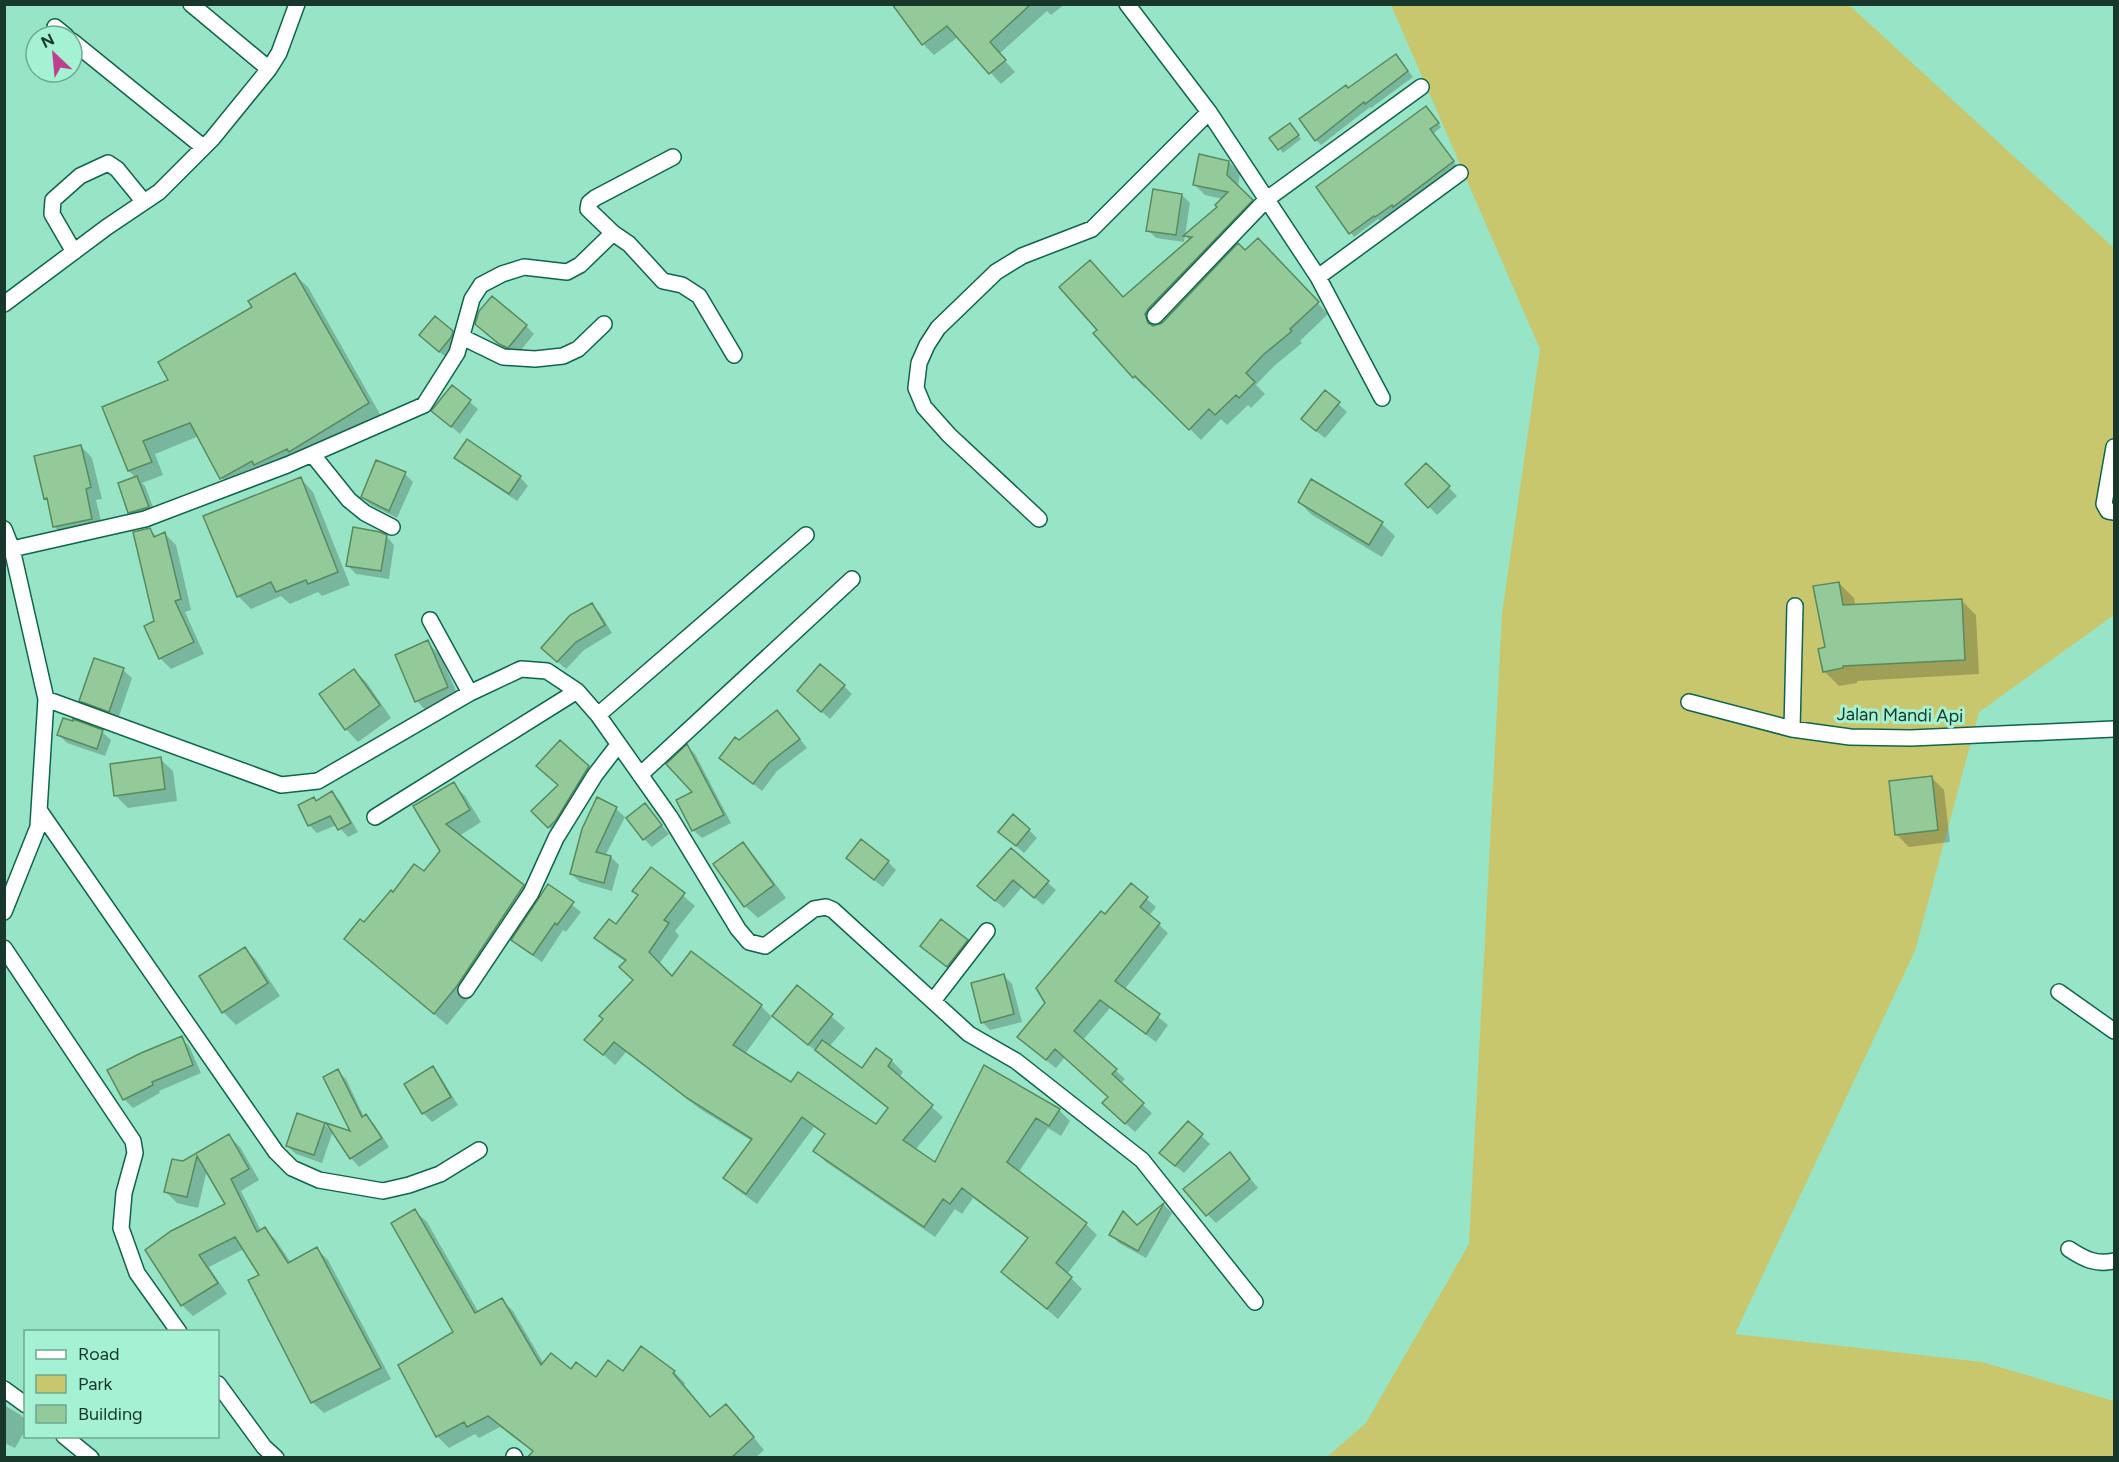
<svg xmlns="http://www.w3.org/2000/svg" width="2119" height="1462" font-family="Figtree,sans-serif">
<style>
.green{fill:#c9c76d}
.shadow{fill:#0003}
.building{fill:#94ca9a;stroke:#578b5e;stroke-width:1.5}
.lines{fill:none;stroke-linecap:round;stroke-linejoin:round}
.minor-casing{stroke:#0e654c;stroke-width:18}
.minor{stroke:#fff;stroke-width:15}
.labels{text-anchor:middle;stroke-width:6;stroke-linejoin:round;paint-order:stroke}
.street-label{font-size:18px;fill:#18382c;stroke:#a4f2d3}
</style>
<rect width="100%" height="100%" fill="#97e4c6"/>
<path class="green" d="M1391,5H1849L2114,248V615L1979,712L1915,951L1735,1334L1982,1362L2114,1401V1457L1326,1458L1366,1423L1469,1244L1502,614L1540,349Z"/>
<path class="shadow" d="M894,4H1065L1051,15L1047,11L999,54L1015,72L1001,84L958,37L934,55L923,44Z
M1396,56L1413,77L1371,108L1370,107L1321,145L1316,140L1348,90Z
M1430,112L1441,127L1433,134L1456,165L1409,202L1380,220L1378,219L1354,237L1318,187Z
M1293,128L1301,139L1283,153L1271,138Z
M1229,162L1240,173L1238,187L1262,212L1159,320L1156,326L1162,324L1245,252L1269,251L1328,314L1300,341L1302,343L1274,366L1256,385L1265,394L1251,408L1248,405L1227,425L1221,419L1201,440L1147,386L1145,388L1134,377L1096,333L1124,298L1190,241L1186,236L1219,207L1223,199L1205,195L1194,184Z
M1182,195L1190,203L1184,242L1156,238L1148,230Z
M295,275L308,287L381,416L234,491L222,478L199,436L155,454L163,475L142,483L145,486L156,515L138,520L130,512L136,478L129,471L170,381L254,308Z
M526,326L534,334L517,355L509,352L485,332Z
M452,332L460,341L448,359L429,343Z
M452,387L478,409L460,434L433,411Z
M1325,392L1347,412L1325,438L1311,427Z
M81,446L92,458L102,499L96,500L103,530L66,538L55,527L49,502L45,498Z
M456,457L520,477L528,486L517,501L464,465Z
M1426,465L1457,496L1437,515L1407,484Z
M405,474L413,482L397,518L371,505L362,497Z
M301,479L313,492L350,585L322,596L318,592L290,604L281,596L251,609L238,596Z
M1312,481L1382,524L1395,536L1382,557L1312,515L1299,502Z
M149,529L157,537L165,534L176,545L191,610L185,612L204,654L171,669L160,658L156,622Z
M386,536L394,545L389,579L356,574L348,566Z
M1839,583L1854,598L1855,606L1961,600L1976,615L1979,674L1857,681V683L1839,686L1824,671Z
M591,604L600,613L612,633L584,650L566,669L551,656Z
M427,642L440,655L460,700L429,714L417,701Z
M123,670L132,678L118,719L89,709L81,700Z
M354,670L367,683L391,718L358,742L346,729Z
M844,686L852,694L830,719L807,699Z
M785,720L807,748L777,771L762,791L721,758L739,742Z
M102,732L111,740L105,756L67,743L58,734Z
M560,742L597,775L557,835L533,811L559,786Z
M687,746L695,754L731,823L702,838L693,830L695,793Z
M160,759L173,771L177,801L128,808L116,796Z
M1932,778L1944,790L1950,842L1909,847L1896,834Z
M453,784L465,796L481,822L459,836L523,886L535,898L469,998L447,1025L346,939L364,924L393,894L424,874L441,851L415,806Z
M332,793L340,801L358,832L348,837L337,825L317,833L309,825L317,802Z
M597,799L616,809L625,817L605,856L611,857L619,865L612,891L580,882L571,874Z
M645,805L669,834L652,847L644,839Z
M1029,830L1037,838L1024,853L1009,840Z
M743,844L755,857L786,898L758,918L745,906Z
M1011,850L1056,890L1043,905L1022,887L1004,908L987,894Z
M888,862L896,870L883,887L856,866Z
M652,869L695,906L675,931L679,936L659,964L673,978L761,1006L772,1017L745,1054L792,1084L876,1126L889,1109L787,1028L774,1016L797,987L845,1028L829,1047L862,1070L892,1061L903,1072L899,1078L943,1117L915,1150L936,1165L985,1067L1059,1110L1070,1121L1061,1136L1048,1128L1018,1173L1086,1224L1097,1235L1067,1274L1082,1289L1058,1319L1003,1272L1028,1239L973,1198L962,1214L955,1209L935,1237L826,1162L815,1151L826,1135L814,1127L757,1204L736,1189L725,1178L752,1141L700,1109L626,1052L615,1065L587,1040L635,980L626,962L607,949L596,938L617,926L639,895Z
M1131,885L1156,907L1149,916L1168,933L1124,990L1168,1025L1156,1042L1110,1008L1083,1040L1125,1079L1120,1084L1152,1113L1135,1132L1113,1112L1110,1097L1065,1057L1056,1068L1028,1046L1047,1003L1105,917Z
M548,886L581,912L566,932L563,930L542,962L521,948L513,940Z
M967,941L975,949L956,974L922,946Z
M245,948L257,961L280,996L236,1025L223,1012Z
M1004,976L1012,984L1022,1022L990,1030L982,1022Z
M181,1038L189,1046L201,1073L159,1091L160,1093L133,1108L125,1100L109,1071Z
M432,1068L440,1076L458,1105L432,1122L423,1113L406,1084Z
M337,1071L346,1079L364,1117L366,1116L374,1124L389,1147L359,1167L351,1158L333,1131L322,1163L296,1154L287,1146L324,1124L331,1131L333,1130L353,1134Z
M1188,1123L1210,1144L1184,1173L1169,1161Z
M229,1136L240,1147L259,1180L241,1191L261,1231L265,1229L276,1240L291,1263L317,1249L328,1260L391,1379L324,1413L312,1402L261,1275L244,1249L209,1267L227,1294L193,1316L182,1305L147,1250L227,1205L207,1170L198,1208L177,1203L166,1192L183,1163Z
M1230,1154L1258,1188L1216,1223L1207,1214Z
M1164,1205L1172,1213L1146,1258L1119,1243L1111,1235L1137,1227Z
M415,1211L427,1222L479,1313L502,1300L513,1311L544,1364L596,1379L623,1373L674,1372L685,1383L684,1385L711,1418L737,1417L764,1450L755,1458H530L533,1452L500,1427L479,1438L475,1434L449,1448L437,1436L456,1333Z
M4,1405L19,1414L26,1420V1429L15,1448L4,1443Z"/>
<path class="building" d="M892,4H1031L990,42L1006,60L989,74L947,26L922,45Z
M1396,54L1408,71L1365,104L1364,102L1315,141L1299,119L1346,85L1348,88Z
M1426,106L1439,123L1430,129L1454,161L1393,207L1392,205L1375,217L1374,216L1349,234L1316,187Z
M1290,123L1299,135L1278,150L1269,138Z
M1199,154L1229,161L1227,175L1253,200L1148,309L1145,314L1148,323L1153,326L1162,323L1238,243L1245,250L1258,238L1319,302L1290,329L1292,331L1263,355L1246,373L1255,382L1239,398L1236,395L1215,415L1209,409L1189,430L1135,376L1133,378L1093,333L1097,330L1059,287L1090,260L1123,297L1192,237L1183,236L1217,207L1215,205L1228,192L1193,185Z
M1153,189L1182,194L1176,235L1146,231Z
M295,273L369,403L289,452L287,449L254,465L252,461L220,479L190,423L143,441L152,462L128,471L102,407L168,380L158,362L252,307L248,301Z
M492,296L527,325L508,348L499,344L475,324L479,311Z
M435,316L453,331L452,336L439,352L419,335Z
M452,385L471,400L451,427L431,411Z
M1325,390L1340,402L1316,431L1301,419Z
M467,439L521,476L509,494L454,458Z
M81,445L91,487L86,489L92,519L53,527L47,498L44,499L34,456Z
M376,460L406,472L389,511L361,497Z
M1426,463L1450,486L1428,508L1405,484Z
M137,476L149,507L128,513L118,483Z
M301,477L338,572L308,584L306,580L276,592L271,582L237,597L203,516Z
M1311,479L1383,522L1369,545L1298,502Z
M353,527L380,532L387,535L381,571L346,566Z
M150,528L154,537L165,532L181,599L175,601L194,642L159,659L144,626L154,621L133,532Z
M1839,582L1843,605L1962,599L1965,660L1843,666V668L1823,672L1818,649L1825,647L1813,586Z
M592,603L605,625L576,642L557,662L541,648L570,615Z
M428,640L448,687L415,702L395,655Z
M94,658L124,668L109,712L79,701Z
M820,664L845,685L821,712L797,691Z
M354,669L380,705L345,730L319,694Z
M777,710L800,739L769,763L753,784L719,758L735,737L739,740Z
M63,718L73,721V719L103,730L97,749L57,735Z
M560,740L589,766L556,820L548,828L531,811L558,785L536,766Z
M687,744L724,815L692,831L676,800L692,792L666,764Z
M161,757L165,789L114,796L110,764Z
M1932,776L1938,830L1895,835L1889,781Z
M454,782L470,810L446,824L524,885L457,986L434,1014L344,939L360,919L364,922L391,890L393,892L414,864L424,871L440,851L413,806Z
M332,791L351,823L338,830L330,816L308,826L298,805L314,797L316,801Z
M597,797L617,807L596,852L611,856L604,883L570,874L582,829Z
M645,803L662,825L643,840L626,818Z
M1013,814L1030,829L1016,846L998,832Z
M861,839L889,861L874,880L846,858Z
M743,842L774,885L744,907L713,864Z
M1011,848L1049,881L1034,898L1013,880L995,901L977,886Z
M651,867L685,893L664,920L669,923L649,952L672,976L691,951L762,1005L733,1045L791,1082L798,1072L876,1124L888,1108L815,1050L822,1040L862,1068L876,1048L892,1060L888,1066L933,1105L903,1140L935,1162L984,1065L1060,1109L1049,1126L1036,1118L1007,1162L1087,1223L1056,1263L1072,1277L1047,1309L1001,1272L1028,1238L962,1188L950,1204L943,1199L924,1227L813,1151L825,1134L802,1117L746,1194L723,1178L752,1139L687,1098L614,1042L603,1055L584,1040L603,1019L599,1016L633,980L619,967L626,960L594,938L609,919L616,924L638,895L632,891Z
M1131,883L1148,897L1140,907L1160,923L1115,981L1160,1014L1146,1034L1100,1000L1074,1031L1117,1069L1112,1074L1144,1103L1125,1124L1102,1103L1108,1097L1055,1049L1046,1060L1017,1037L1045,1003L1036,988L1101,911L1105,914Z
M548,884L574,902L557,925L555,923L533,955L511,940Z
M941,919L968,940L947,967L920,946Z
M245,947L268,983L222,1013L199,976Z
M1004,974L1014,1014L981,1023L971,983Z
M797,985L833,1014L808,1045L772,1016Z
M182,1036L193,1065L152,1082L153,1085L123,1100L107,1070L141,1053Z
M433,1066L451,1097L422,1114L404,1084Z
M338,1069L362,1117L366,1114L382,1138L350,1159L326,1123L350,1131L323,1077Z
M297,1113L325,1123L314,1155L286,1146Z
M1188,1121L1203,1134L1175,1166L1159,1153Z
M229,1134L249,1169L231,1179L257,1232L265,1227L288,1263L317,1247L381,1368L311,1403L248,1280L259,1275L235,1237L199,1255L218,1283L181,1306L145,1250L171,1231L225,1204L197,1156L187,1197L164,1192L172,1159L183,1161Z
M1230,1152L1250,1179L1206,1216L1183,1189Z
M1164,1203L1138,1251L1109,1235L1123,1211L1137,1225Z
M415,1209L475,1313L502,1298L541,1365L551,1353L571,1369L576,1362L596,1377L608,1360L623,1371L641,1346L675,1371L673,1373L710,1417L726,1404L754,1437L731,1458H527L533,1451L488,1416L467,1427L464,1422L436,1437L398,1365L453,1332L391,1223Z"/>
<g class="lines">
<defs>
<path id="minor" d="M191,4L269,69
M1127,4L1209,112L1318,277L1382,398
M55,27L66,36
M72,41L203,147
M613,233L629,244L663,281L682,285L699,296L734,355
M74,252L52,214L53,200L80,176L108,163L117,169L144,202
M1318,277L1460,173
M4,304L107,227L159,192L212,139L269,69L279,53L297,4
M1155,316L1267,199L1421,87
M462,337L503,357L535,359L563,356L578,349L604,324
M2114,447L2104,504L2108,511L2114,512
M312,454L349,500L365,513L392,527
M1039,519L949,435L924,407L916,388L919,363L927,345L938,328L996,272L1022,256L1092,229L1209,112
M4,529L12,549L46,699L38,827L4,912
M12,549L145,519L287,465L424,405L457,353L472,299L481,285L502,274L524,267L567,272L580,265L613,233L588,209L589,203L595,198L673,157
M430,620L470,693
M46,699L281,785L318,781L470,693L521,669L547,671L577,691L598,715L670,817L738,929L749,942L765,946L814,909L826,907L833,910L969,1034L1016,1061L1142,1160L1255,1302
M1689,702L1792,729L1850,737L1911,738L2114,729
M598,715L806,535
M1792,729L1795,606
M640,775L852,579
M39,810L276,1152L292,1168L319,1180L383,1191L409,1185L440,1174L479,1150
M375,817L577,691
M4,948L133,1141L135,1153L124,1193L121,1228L137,1273L179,1332
M466,990L531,893L556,838L595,775L618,745
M2059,992L2114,1031
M933,1001L987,931
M2069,1249C2084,1259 2096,1265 2114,1261
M218,1384L264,1447L276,1458
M4,1389L26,1405
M64,1436L91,1458
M514,1456L515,1458"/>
</defs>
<use href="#minor" class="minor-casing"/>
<use href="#minor" class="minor"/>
</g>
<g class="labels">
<g class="street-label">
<text transform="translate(1900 715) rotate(1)" y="6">Jalan Mandi Api</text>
</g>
</g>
<rect width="2119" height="1462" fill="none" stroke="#18382c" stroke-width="12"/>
<rect x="24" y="1330" width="195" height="108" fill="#a4f2d3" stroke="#6ca890" stroke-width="1.5"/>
<rect x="36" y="1350" width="30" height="9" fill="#ffffff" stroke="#6ca890" stroke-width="1.5"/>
<text x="78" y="1360" font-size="18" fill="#18382c">Road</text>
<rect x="36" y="1375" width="30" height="18" fill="#c9c76d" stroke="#6ca890" stroke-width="1.5"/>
<text x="78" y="1390" font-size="18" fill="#18382c">Park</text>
<rect x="36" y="1405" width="30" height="18" fill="#94ca9a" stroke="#6ca890" stroke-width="1.5"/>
<text x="78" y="1420" font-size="18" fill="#18382c">Building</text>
<g transform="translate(54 54) rotate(334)"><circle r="28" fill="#a4f2d3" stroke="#6ca890" stroke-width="1.5"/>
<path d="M0-4.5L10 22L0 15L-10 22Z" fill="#bf3f8b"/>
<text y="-9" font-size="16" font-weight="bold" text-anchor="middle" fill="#18382c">N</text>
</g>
</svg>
